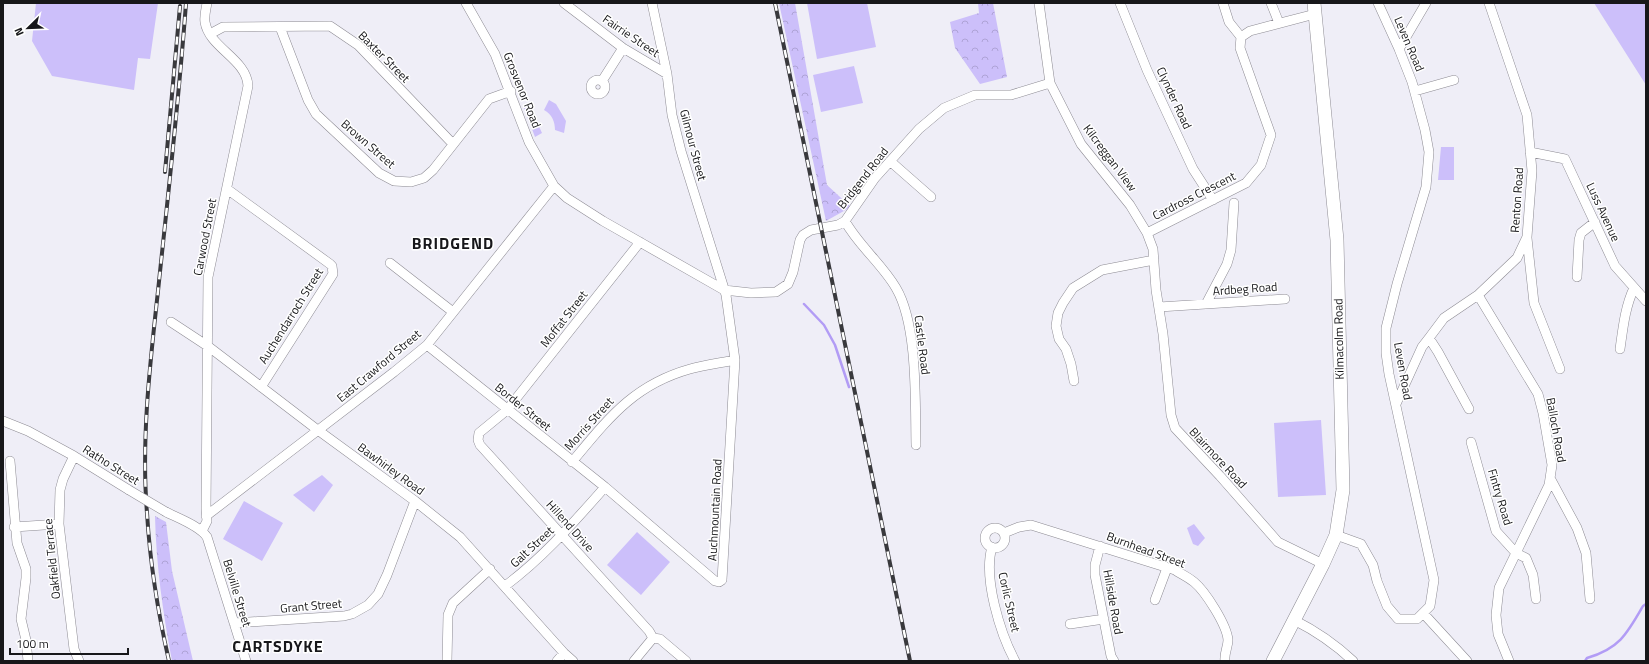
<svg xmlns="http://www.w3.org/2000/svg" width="1649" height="664" font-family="'Titillium Web',sans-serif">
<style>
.forest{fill:url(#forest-crowns)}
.green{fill:#ccbffa}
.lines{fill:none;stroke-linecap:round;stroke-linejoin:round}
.stream{stroke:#b29cf5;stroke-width:2.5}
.minor-casing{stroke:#8d8b93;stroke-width:10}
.secondary-casing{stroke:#8d8b93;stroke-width:14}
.minor{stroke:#fff;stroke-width:9}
.secondary{stroke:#fff;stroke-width:13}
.rail-casing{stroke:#39393d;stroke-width:4}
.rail{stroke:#fff;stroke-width:2.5;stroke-dasharray:8;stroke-linecap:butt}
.minor-bridge-casing{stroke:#8d8b93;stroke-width:10;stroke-linecap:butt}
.minor-bridge{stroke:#fff;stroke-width:9}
.labels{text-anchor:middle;stroke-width:3;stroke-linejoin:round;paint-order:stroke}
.street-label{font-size:12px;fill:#17171a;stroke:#fff}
.district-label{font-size:16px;font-weight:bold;letter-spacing:1px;fill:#17171a;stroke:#fff}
</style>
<defs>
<pattern id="forest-crowns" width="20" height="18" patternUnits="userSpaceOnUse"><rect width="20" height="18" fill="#ccbffa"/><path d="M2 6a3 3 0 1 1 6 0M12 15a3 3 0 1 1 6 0" fill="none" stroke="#aea3d6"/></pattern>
</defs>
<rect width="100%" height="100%" fill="#efeef7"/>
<path class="forest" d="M779,3H795L827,185L851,207L826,221Z
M978,3H993L1007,77L980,84L955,48L950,22L979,13Z
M155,516L166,522L172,571L193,661H172C163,613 156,565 155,516Z"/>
<path class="green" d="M36,3H158L150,59L138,58L134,90L52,76L32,41Z
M807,3H867L876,47L817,59Z
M1594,3H1646V85Z
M854,66L863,103L821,112L813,75Z
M549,100L556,104L566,121L564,133L555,130C555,122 552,114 544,110Z
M529,105L542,133L535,137L524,108Z
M1441,147H1454V180H1438Z
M1321,420L1326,495L1278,497L1274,423Z
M322,475L333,485L314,512L293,495Z
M244,501L283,523L262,561L223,539Z
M1194,524L1205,538L1198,546L1193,544L1187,528Z
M637,532L670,562L641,595L607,565Z"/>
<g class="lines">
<path class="stream" d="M804,304L824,325L835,345L849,387
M1585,661L1587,658C1619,649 1627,634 1643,606L1646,604"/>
<defs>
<path id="minor" d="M466,3L495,54L529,142L554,186L567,198L603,221L724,290L751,293L776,292L788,284L793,272L800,240L803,235L811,230L838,225L845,221L875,178L919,129L944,108L975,95H1011L1050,83
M564,3L623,48L667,74
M1039,3L1050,83L1081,144L1130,205L1147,233L1153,249L1156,290L1163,334L1171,415L1175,428L1220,476L1278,542L1323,564
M1120,3L1147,70L1193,169L1213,200
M1271,3L1279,23
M280,27L308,100L316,114L379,173L394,181L411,182L424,178L433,170L489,99L511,91
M210,34L223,27L330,26L358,45L453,144
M1241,37L1250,31L1315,14
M1399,49L1426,3
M591 87a7 7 0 1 1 14 0a7 7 0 1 1-14 0Z
M602,81L623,48
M1415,91L1454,80
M1530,152L1565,159L1615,266L1646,301
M890,161L931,197
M227,189L330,264L332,266L333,274L261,387
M845,221C858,245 882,264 896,288C918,325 915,402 916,445
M1147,233L1246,183L1261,165L1271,135L1240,48L1241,37L1229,22L1223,3
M1527,238L1534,303L1560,369
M640,242L507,410L479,433L478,440L480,445L649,631L653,638
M390,263L453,312
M1577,277L1579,240L1581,233L1595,222
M1478,295L1538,394L1543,413L1552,465L1549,485L1499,588L1496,615L1498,634L1509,661
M1206,304L1227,264L1231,250L1234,203
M1159,307L1285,299
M171,322L209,347L315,428L415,501L460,537L564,653L573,661
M1429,338L1438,352L1469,409
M427,345L605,487L715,581L719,582L722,580L735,360L726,295L681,151L672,115L667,74L652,3
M1620,349C1623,328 1625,307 1634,288
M1074,381L1071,364L1066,349L1059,339L1056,326L1058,313L1063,303L1073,288L1102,270L1154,260
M1396,404L1422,347L1429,338L1444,318L1478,295L1517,258L1527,237L1532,171L1527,115L1489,3
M3,421L28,431L74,456L129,490
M1471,442L1496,531L1516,553L1526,558L1533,575L1536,599
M74,456L63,479L60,490L59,524L74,649L79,661
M10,461L17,543L26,569V578L21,619L26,640L28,661
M572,462C608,419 633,385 690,369C704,365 720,363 735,360
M1550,478L1577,528L1586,553L1590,599
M166,512C178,518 200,526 207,537L246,661
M206,516L394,372L427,345L554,186
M14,527L59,524
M985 538a10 10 0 1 1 20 0a10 10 0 1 1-20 0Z
M202,531L207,521L206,509L208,277L248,86C247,59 209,48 205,22C204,16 206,9 207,3
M1004,533L1019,527L1031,525L1175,570C1181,574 1188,577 1194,582C1205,591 1227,625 1228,640C1228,647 1224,653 1225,661
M1336,535L1361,544L1373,565L1377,581L1387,606L1398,619H1417L1430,606L1434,580L1389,374L1386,353V328L1397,284L1426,187L1429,152L1425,130L1412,82L1399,49L1378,3
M1100,546L1095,565V575L1111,656L1114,661
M992,547C983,578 1000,633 1015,661
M505,586C543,558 574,522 605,487
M1155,600L1167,568
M1423,613L1467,661
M1294,620C1316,631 1335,644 1353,661
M234,623L344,616L352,614L368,605L378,594L387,575L415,501
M1070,624L1104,619
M653,638L660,639L686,661
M447,661L448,615L453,603L490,569
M557,661L564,653
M634,661L653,638"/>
<path id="secondary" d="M1273,661L1323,564L1336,535L1343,490L1337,240L1314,3"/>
</defs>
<use href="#minor" class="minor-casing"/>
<use href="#secondary" class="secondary-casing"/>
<use href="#minor" class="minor"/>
<use href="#secondary" class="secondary"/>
<defs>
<path id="rail" d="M775,3L910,661
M165,172L180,6
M169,661C158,613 150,563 147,513C141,440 150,364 158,291C168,195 179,99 186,3"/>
</defs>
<use href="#rail" class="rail-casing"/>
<use href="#rail" class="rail"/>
<defs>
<path id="minor-bridge" d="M129,490L166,512"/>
</defs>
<use href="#minor-bridge" class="minor-bridge-casing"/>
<use href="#minor-bridge" class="minor-bridge"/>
</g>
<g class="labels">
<g class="street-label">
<text transform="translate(631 36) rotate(34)" y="4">Fairrie Street</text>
<text transform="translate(1409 44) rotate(67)" y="4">Leven Road</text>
<text transform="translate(384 57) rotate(45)" y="4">Baxter Street</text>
<text transform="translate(522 90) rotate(68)" y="4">Grosvenor Road</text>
<text transform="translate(1174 98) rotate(65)" y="4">Clynder Road</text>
<text transform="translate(368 144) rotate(41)" y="4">Brown Street</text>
<text transform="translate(693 145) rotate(75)" y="4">Gilmour Street</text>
<text transform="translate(1110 158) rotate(53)" y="4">Kilcreggan View</text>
<text transform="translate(863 178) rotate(-52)" y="4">Bridgend Road</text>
<text transform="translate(1194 196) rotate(-27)" y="4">Cardross Crescent</text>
<text transform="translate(1517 200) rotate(-86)" y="4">Renton Road</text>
<text transform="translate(1603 212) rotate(65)" y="4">Luss Avenue</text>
<text transform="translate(205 237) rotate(-79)" y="4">Carwood Street</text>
<text transform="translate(1245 289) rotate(-4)" y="4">Ardbeg Road</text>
<text transform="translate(291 316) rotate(-58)" y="4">Auchendarroch Street</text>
<text transform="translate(564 319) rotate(-52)" y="4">Moffat Street</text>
<text transform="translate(1339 339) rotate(-91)" y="4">Kilmacolm Road</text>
<text transform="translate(922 345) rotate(83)" y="4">Castle Road</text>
<text transform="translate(379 366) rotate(-40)" y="4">East Crawford Street</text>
<text transform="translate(1403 371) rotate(80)" y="4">Leven Road</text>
<text transform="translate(523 407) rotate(39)" y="4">Border Street</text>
<text transform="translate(589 424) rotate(-48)" y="4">Morris Street</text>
<text transform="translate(1556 430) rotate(80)" y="4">Balloch Road</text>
<text transform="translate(1218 458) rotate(47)" y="4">Blairmore Road</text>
<text transform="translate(111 465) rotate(32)" y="4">Ratho Street</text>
<text transform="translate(391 469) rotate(36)" y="4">Bawhirley Road</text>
<text transform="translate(1500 497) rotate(73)" y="4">Fintry Road</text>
<text transform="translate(715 510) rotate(-87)" y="4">Auchmountain Road</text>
<text transform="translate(570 526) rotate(48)" y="4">Hillend Drive</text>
<text transform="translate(532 547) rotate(-43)" y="4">Galt Street</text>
<text transform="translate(1146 550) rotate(20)" y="4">Burnhead Street</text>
<text transform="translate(52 559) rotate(-96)" y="4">Oakfield Terrace</text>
<text transform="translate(237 593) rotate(73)" y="4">Belville Street</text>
<text transform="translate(1009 602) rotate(77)" y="4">Corlic Street</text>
<text transform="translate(1113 602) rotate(80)" y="4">Hillside Road</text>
<text transform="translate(311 606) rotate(-5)" y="4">Grant Street</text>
</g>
<g class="district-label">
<text x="453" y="249">BRIDGEND</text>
<text x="278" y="652">CARTSDYKE</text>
</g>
</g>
<rect width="1649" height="664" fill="none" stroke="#17171a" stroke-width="8"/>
<g transform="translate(28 28) rotate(247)" stroke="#ffffff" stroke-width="3" paint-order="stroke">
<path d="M0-3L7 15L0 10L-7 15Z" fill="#17171a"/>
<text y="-6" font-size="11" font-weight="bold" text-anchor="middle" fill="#17171a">N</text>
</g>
<path d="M10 648v6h118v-6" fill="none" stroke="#17171a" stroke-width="2"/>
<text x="16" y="648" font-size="12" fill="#17171a" stroke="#ffffff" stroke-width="3" paint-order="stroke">100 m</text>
</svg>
